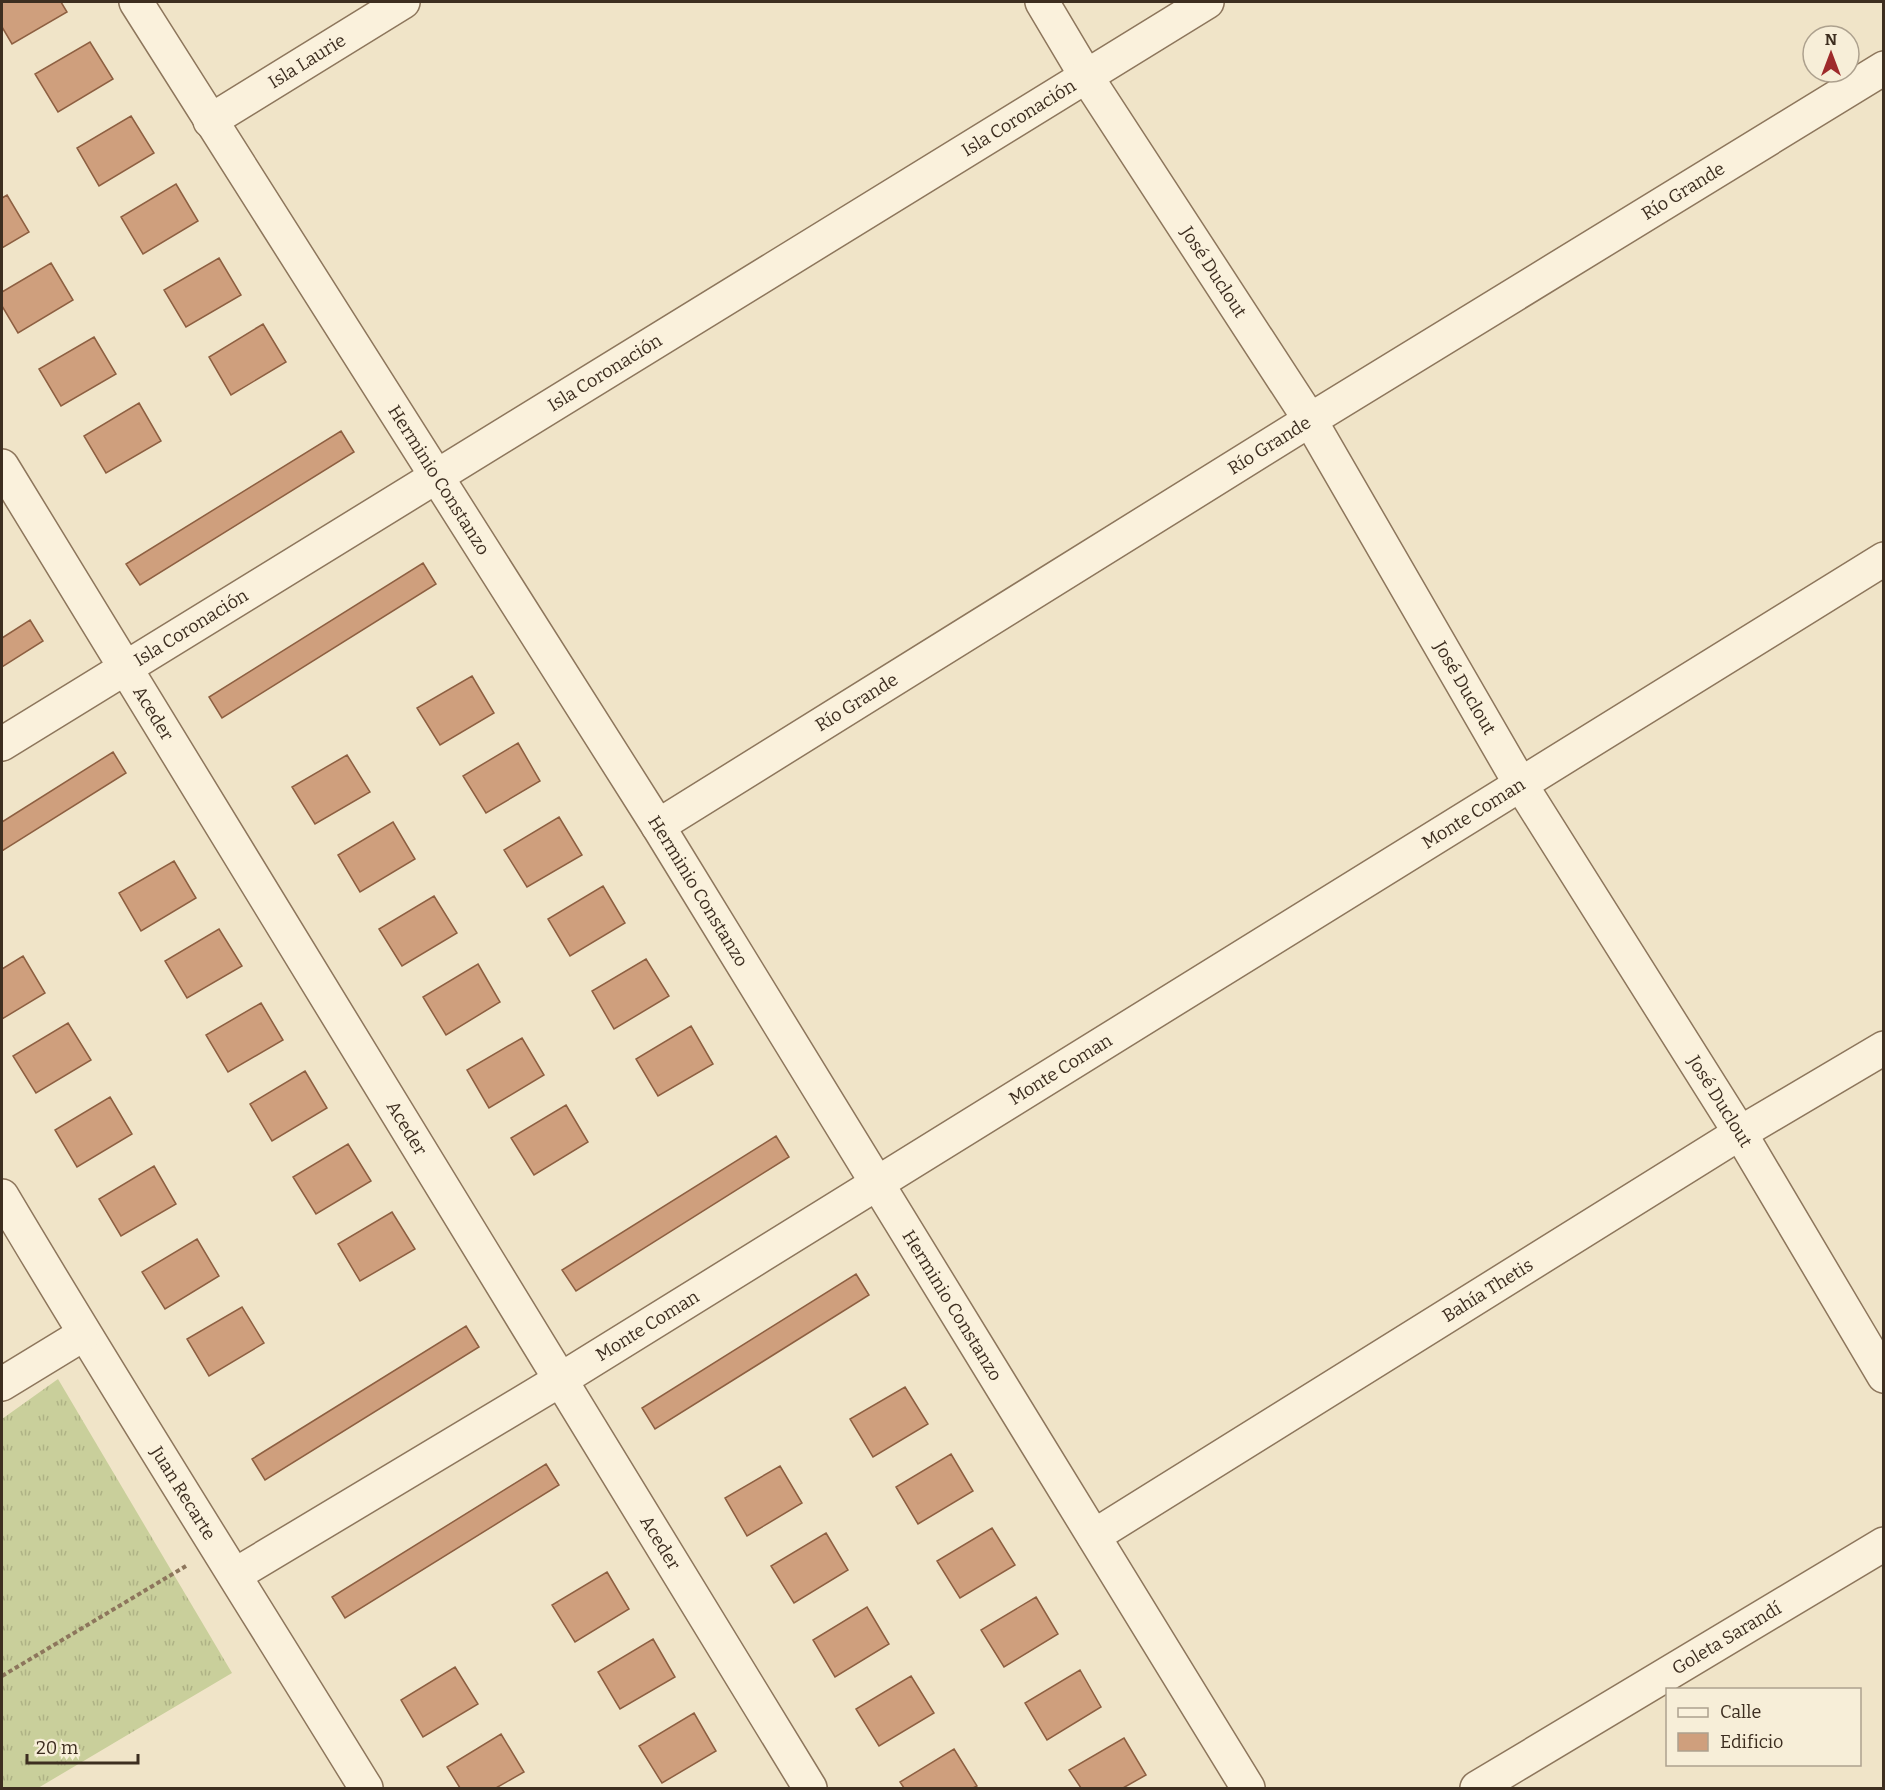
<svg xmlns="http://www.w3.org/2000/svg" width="1885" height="1790" font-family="Bitter,serif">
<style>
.grass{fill:url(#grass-tufts)}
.building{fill:#cf9f7d;stroke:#8d5f41;stroke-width:1.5}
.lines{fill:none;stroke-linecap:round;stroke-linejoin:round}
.minor-casing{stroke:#8d765c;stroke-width:36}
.path{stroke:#8d765c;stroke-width:4;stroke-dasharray:4.5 3;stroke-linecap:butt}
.minor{stroke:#faf1dc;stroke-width:33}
.labels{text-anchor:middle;stroke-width:5;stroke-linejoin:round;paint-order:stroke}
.street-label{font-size:18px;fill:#3d2e20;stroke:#f7eed8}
</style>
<defs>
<pattern id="grass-tufts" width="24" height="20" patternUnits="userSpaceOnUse" patternTransform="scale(1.5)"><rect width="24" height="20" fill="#c9cf9b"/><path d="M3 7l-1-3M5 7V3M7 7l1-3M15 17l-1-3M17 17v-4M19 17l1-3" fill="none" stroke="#aeb285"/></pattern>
</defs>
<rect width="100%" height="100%" fill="#f0e4c8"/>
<path class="grass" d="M58,1379L232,1673L38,1788H2V1419Z"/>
<path class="building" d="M2,2H61L67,12L12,44L2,27Z
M90,42L113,79L58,112L35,74Z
M131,116L154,153L99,186L77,148Z
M176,184L198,221L143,254L121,217Z
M7,195L29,232L2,248V198Z
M219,258L241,295L186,327L164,290Z
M51,263L73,300L18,333L2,306V292Z
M263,324L286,362L231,395L209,357Z
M94,337L116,374L61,406L39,369Z
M139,403L161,441L106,473L84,436Z
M341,431L354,452L140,585L126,564Z
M423,563L436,584L222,718L209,697Z
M30,620L43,641L2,667V638Z
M472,676L494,713L440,745L417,708Z
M518,743L540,781L486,813L463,776Z
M113,752L126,773L2,851V822Z
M347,755L370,792L315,824L292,787Z
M559,817L582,855L527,887L504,850Z
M393,822L415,859L360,892L338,855Z
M174,861L196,898L141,931L119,893Z
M603,886L625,923L570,956L548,919Z
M434,896L457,933L402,966L379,929Z
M219,929L242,966L187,998L165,961Z
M23,956L45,993L2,1019V969Z
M646,959L669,996L614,1029L592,991Z
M478,964L500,1002L446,1035L423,997Z
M261,1003L283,1040L228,1072L206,1035Z
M68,1023L91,1060L36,1093L13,1056Z
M691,1026L713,1064L658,1096L636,1059Z
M522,1038L544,1075L489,1108L467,1070Z
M305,1071L327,1108L272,1141L250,1104Z
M110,1097L132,1134L77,1167L55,1130Z
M566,1105L588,1142L534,1175L511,1138Z
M776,1136L789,1157L576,1291L562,1270Z
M348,1144L371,1181L316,1214L293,1177Z
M154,1166L176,1204L121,1236L99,1199Z
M392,1212L415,1249L360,1281L338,1244Z
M197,1239L219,1276L165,1309L142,1272Z
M856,1274L869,1295L655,1429L642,1408Z
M242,1307L264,1343L209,1376L187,1339Z
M466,1326L479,1347L265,1480L252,1459Z
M905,1387L928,1424L873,1457L850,1419Z
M951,1454L973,1491L918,1524L896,1487Z
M546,1464L559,1485L345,1618L332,1597Z
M780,1466L802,1503L747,1536L725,1498Z
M992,1528L1015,1565L960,1598L937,1561Z
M826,1533L848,1570L794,1603L771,1566Z
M607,1572L629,1609L575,1642L552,1605Z
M1036,1597L1058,1634L1004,1667L981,1630Z
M867,1607L889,1644L835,1677L813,1640Z
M653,1639L675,1677L620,1709L598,1672Z
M455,1667L478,1704L423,1737L401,1700Z
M1080,1670L1101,1707L1047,1740L1025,1703Z
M911,1676L934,1713L879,1746L856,1709Z
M694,1713L716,1751L662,1783L639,1746Z
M501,1734L524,1772L496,1788H460L447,1767Z
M1124,1738L1146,1775L1123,1788H1081L1069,1770Z
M954,1749L977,1786L973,1788H904L900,1782Z"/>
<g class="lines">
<defs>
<g id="minor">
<path id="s1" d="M136,2L658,826L1248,1788"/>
<path id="s2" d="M1042,2L1086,76L1310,420L1521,785L1740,1133L1884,1376"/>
<path id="s3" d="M210,121L403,2"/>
<path id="s4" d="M2,466L810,1788"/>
<path id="s5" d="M2,744L1207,2"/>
<path id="s6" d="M658,826L1310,420L1884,68"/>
<path id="s7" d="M2,1196C120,1395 245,1591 366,1788"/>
<path d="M2,1384L84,1334"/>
<path id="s8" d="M1094,1536L1740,1133L1884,1048"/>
<path id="s9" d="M235,1575L560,1380L1884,559"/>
<path id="s10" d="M1477,1788L1884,1544"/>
</g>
</defs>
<use href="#minor" class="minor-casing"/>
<path class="path" d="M2,1676L186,1566"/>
<use href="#minor" class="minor"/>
</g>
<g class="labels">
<g class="street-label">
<text dy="6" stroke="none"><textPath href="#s3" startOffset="114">Isla Laurie</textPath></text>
<text dy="6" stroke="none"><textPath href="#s5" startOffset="1194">Isla Coronación</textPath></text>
<text dy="6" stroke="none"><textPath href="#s6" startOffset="1206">Río Grande</textPath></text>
<text dy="6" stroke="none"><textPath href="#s2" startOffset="320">José Duclout</textPath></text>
<text dy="6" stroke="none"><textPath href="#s5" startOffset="708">Isla Coronación</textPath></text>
<text dy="6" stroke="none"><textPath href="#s6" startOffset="720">Río Grande</textPath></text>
<text dy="6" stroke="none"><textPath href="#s1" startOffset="566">Herminio Constanzo</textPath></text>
<text dy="6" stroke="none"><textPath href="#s5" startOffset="222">Isla Coronación</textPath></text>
<text dy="6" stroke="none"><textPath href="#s2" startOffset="806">José Duclout</textPath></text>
<text dy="6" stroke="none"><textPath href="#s6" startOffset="234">Río Grande</textPath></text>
<text dy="6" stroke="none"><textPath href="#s4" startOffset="290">Aceder</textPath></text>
<text dy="6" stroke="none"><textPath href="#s9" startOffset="1454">Monte Coman</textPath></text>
<text dy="6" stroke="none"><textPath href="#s1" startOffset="1052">Herminio Constanzo</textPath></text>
<text dy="6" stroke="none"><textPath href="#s9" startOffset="968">Monte Coman</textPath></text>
<text dy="6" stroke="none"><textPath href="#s2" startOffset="1292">José Duclout</textPath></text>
<text dy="6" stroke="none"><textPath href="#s4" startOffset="776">Aceder</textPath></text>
<text dy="6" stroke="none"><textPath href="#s8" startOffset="464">Bahía Thetis</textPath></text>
<text dy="6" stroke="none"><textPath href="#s1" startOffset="1538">Herminio Constanzo</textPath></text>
<text dy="6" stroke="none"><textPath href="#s9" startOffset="482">Monte Coman</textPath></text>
<text dy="6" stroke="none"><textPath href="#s7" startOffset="348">Juan Recarte</textPath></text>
<text dy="6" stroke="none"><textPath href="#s4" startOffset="1262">Aceder</textPath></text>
<text dy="6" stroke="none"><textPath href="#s10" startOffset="291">Goleta Sarandí</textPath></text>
</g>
</g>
<rect width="1885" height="1790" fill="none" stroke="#3d2e20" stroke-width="6"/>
<rect x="1666" y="1688" width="195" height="78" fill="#f7eed8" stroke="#ada18e" stroke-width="1.5"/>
<rect x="1678" y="1708" width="30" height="9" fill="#faf1dc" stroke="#ada18e" stroke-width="1.5"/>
<text x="1720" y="1718" font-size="18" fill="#3d2e20">Calle</text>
<rect x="1678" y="1733" width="30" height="18" fill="#cf9f7d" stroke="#ada18e" stroke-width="1.5"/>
<text x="1720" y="1748" font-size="18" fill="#3d2e20">Edificio</text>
<g transform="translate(1831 54)"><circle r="28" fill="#f7eed8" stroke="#ada18e" stroke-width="1.5"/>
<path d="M0-4.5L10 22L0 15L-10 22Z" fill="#9e2a2b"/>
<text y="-9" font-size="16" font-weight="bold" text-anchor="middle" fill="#3d2e20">N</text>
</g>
<path d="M27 1754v9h111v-9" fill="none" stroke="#3d2e20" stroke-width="3"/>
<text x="36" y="1754" font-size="18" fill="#3d2e20" stroke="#f7eed8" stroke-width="4.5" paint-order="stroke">20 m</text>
</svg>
